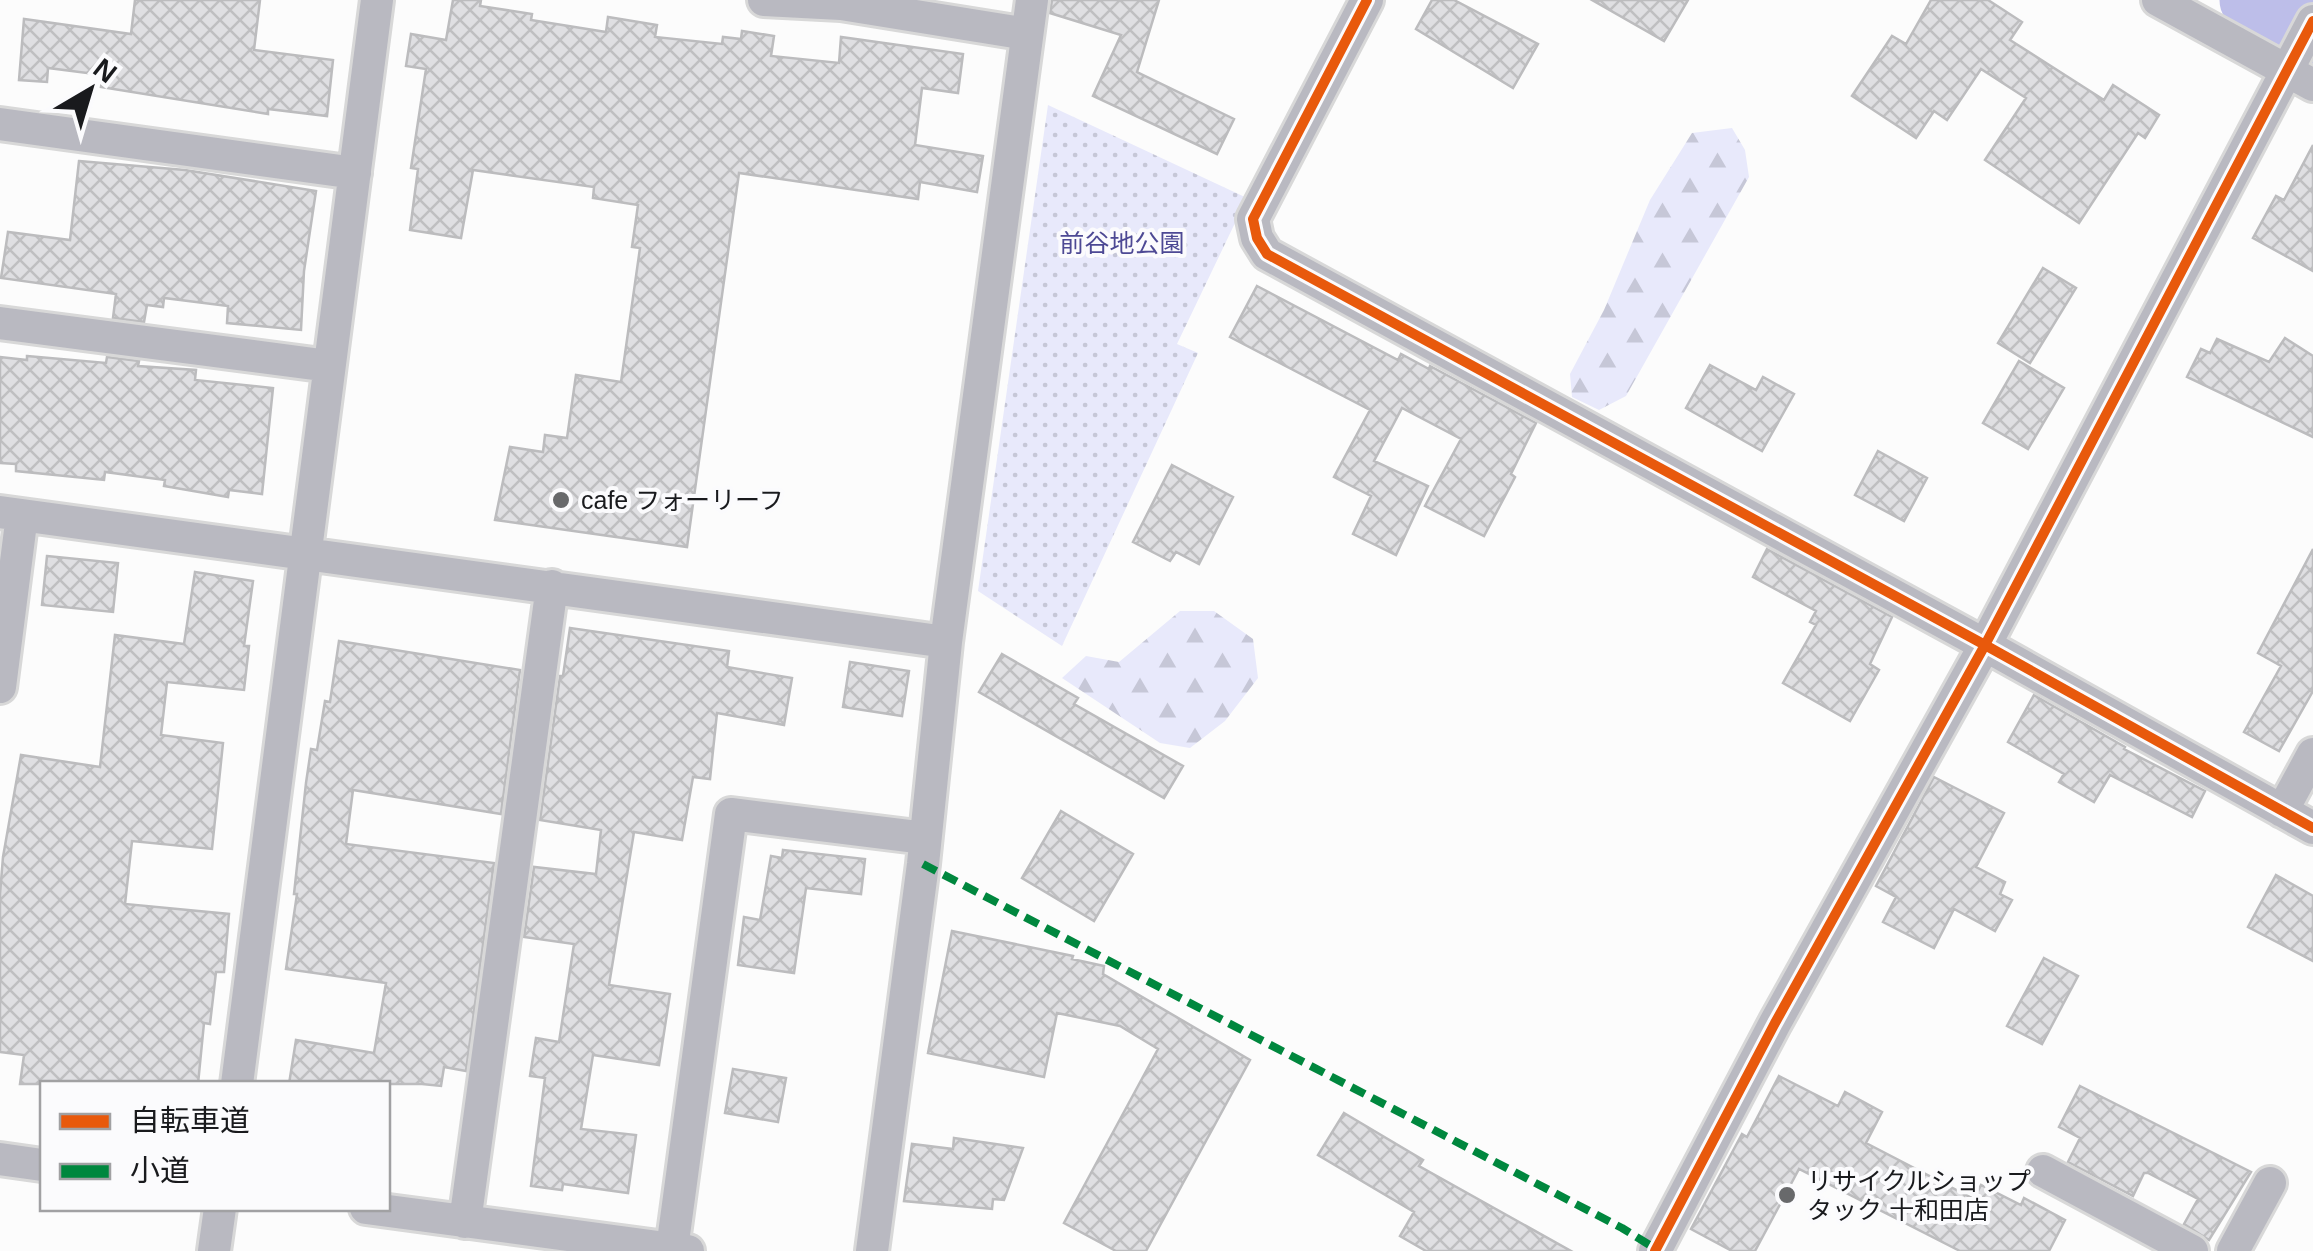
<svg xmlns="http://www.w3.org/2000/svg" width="2313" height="1251" font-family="Helvetica,'Noto Sans JP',sans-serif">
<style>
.forest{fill:url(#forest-firs)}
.park{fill:url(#park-dots)}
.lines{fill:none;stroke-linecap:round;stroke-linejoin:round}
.river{stroke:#bdbee9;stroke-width:65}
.building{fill:url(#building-cross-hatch);stroke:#bcbcbe;stroke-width:2.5}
.street-casing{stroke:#d8d8d8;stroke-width:38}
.street{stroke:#b9b9c1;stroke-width:32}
.quiet{stroke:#00873e;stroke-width:8;stroke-dasharray:15 8;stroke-linecap:butt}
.cycleway-casing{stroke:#fbfbfd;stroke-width:16}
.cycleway{stroke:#e8590c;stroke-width:10}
.poi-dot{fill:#68696b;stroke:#fbfbfd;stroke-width:4}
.labels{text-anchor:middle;stroke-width:8;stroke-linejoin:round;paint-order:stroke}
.park-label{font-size:25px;fill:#4d4994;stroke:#fbfbfd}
.poi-label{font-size:25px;fill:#191a1d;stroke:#fbfbfd;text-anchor:start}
</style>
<defs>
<pattern id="forest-firs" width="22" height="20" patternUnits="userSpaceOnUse" patternTransform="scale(2.5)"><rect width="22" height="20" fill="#e8e9fb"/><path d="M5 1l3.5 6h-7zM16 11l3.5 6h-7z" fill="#c6c7d7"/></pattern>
<pattern id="park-dots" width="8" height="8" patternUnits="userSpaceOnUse" patternTransform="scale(2.5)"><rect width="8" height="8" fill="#e8e9fb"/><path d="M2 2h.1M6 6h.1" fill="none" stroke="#c6c7d7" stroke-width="1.8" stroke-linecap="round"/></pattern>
<pattern id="building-cross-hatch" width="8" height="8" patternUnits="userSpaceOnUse" patternTransform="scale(2.5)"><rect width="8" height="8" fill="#dfdfe2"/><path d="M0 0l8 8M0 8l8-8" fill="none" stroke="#bfbfc1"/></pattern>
</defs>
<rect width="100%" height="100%" fill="#fcfcfc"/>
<path class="forest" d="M1732,128L1745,150L1749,177L1626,396L1599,410L1572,397L1570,374L1604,310L1650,200L1692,133Z
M1180,611H1214L1253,639L1258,678L1225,721L1190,748L1160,743L1062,678L1086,656L1119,662Z"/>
<path class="park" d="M1048,105L1247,198L1177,344L1198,353L1062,646L978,591Z"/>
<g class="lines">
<path class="river" d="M2252,0L2313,32"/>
</g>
<path class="building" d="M135,0H260L254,50L333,60L327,116L268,109V114L101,87L103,75L48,68L47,82L19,80L24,19L131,34Z
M453,0H481L480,6L532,14L531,20L606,32L608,17L657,25L655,37L722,44L723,37L741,39L742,31L774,36L771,56L839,63L841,37L963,54L958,93L922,88L915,145L983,156L977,192L920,182L918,199L739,173L687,547L495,520L510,447L543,452L545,435L567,438L576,375L621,382L640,248L632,247L638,205L593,198L594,187L473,170L461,238L410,230L418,169L411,168L426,69L406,66L411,34L446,40Z
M1052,0H1159L1137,72L1234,119L1217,154L1093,96L1121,35L1050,13Z
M1432,0H1454L1538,44L1513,88L1416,29Z
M1592,0H1688L1664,41Z
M1931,0H1988L2022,22L2010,40L2104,100L2113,85L2159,115L2145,138L2138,133L2079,223L1985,160L2026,98L1981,69L1947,120L1934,111L1916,138L1852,96L1892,36L1906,44Z
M2313,145V271L2253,238L2276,196L2284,200Z
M79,161L185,170L316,191L304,271L301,330L227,323L228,306L164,298L163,307L147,305L144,322L113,318L116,294L1,278L8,232L70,240Z
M2043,268L2076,288L2030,363L1998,343Z
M1257,286L1398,360L1401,354L1429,369L1430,366L1536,423L1511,474L1515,477L1484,536L1425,506L1461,439L1402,408L1374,461L1428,486L1396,555L1353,534L1371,496L1334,477L1370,410L1230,337Z
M2285,338L2313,356V437L2187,377L2201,349L2210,353L2217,339L2269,362Z
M27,356L106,363L107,357L139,361L138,366L196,370L195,380L273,388L262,494L229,490L228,497L164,486L165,480L105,472L104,480L16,471V464L0,463V357L27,360Z
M2019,361L2064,388L2028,449L1983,423Z
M1710,365L1756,390L1763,377L1794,394L1762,451L1686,408Z
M1878,451L1927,478L1904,521L1855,495Z
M1172,465L1233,497L1199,564L1176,552L1170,561L1133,542Z
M1767,549L1892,617L1870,664L1879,670L1850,721L1783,683L1816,625L1810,622L1816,611L1753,577Z
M2313,549V691L2279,751L2244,732L2281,666L2258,653Z
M47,556L118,563L113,612L42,605Z
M195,572L253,581L244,646H249L244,690L167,682L161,735L223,743L212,849L132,841L125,904L229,914L224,972H216L210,1024L204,1023L198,1084H20L24,1055L0,1052V894L3,857L21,755L100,767L115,635L184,644Z
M570,628L729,651L727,667L792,678L784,725L717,713L710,779L693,777L682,840L634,832L609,985L670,994L659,1065L593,1055L581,1129L636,1135L628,1193L563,1184L562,1190L531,1186L545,1078L530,1076L536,1038L559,1042L574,944L524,937L534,867L596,874L601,830L540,820L560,676H563Z
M339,641L520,670L501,814L353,790L346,844L494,863L466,1071L444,1067L441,1086L422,1084H289L296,1040L374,1053L386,983L286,969L297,894H294L306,783L311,749L317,750L325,701L330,702Z
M1002,654L1078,698L1074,704L1183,766L1164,798L979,692Z
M850,662L909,671L902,716L843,707Z
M2034,695L2125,747L2124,749L2205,791L2192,817L2110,775L2094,802L2059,782L2064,774L2008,742Z
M1934,777L2004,813L1976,867L2005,882L2000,894L2012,900L1995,931L1954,909L1934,948L1883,922L1896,897L1876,886Z
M1061,811L1133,854L1094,921L1022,878Z
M783,850L865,859L861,894L806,888L794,973L738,965L744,917L760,920L771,856L782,858Z
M2276,875L2313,896V961L2248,927Z
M952,931L1073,956L1072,959L1104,966L1103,974L1250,1060L1146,1251H1116L1064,1223L1158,1049L1120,1026L1057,1013L1044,1077L928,1053Z
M2044,958L2078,976L2042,1044L2007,1026Z
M733,1069L786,1078L778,1122L725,1113Z
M1779,1076L1838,1106L1845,1092L1882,1112L1866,1143L1974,1199L1981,1185L2021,1205L2024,1198L2065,1220L2049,1251H1960L1799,1169L1755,1251H1732L1691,1229L1742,1134L1747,1137Z
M2080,1086L2251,1172L2209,1240L2184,1224L2198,1199L2148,1173H2144L2133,1196L2068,1162L2080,1138L2059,1127Z
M1344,1113L1423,1160L1419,1166L1571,1251H1426L1400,1236L1414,1212L1318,1155Z
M954,1138L1023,1148L1004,1200L993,1199L992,1209L904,1201L912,1144L953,1149Z"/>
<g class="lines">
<defs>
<path id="street" d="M764,0L841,4L1027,34
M1367,0L1253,219L1257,238L1267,254L1985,645L2313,828
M2158,0L2313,85
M0,124L355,173
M0,323L329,366
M0,512L946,642
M0,687L22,515
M2282,811L2313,754
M237,1084L377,0
M0,1159L42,1165
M2043,1171L2192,1251
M366,1208L688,1251
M465,1222L552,586
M672,1249L731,814L925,838
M214,1251L220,1208
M872,1251L923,864L946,642L1032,0
M1655,1251L1775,1023L1985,645L2313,21
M2233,1251L2270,1183"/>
</defs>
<use href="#street" class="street-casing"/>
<use href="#street" class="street"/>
<path class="quiet" d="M923,864L1622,1228L1656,1249"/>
<defs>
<path id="cycleway" d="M1367,0L1253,219L1257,238L1267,254L1985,645L2313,828
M1655,1251L1775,1023L1985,645L2313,21"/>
</defs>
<use href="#cycleway" class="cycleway-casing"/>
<use href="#cycleway" class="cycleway"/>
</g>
<g class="poi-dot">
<circle cx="561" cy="500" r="10"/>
<circle cx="1787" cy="1195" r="10"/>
</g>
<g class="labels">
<g class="park-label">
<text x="1122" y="252">前谷地公園</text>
</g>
<g class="poi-label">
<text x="581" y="509">cafe フォーリーフ</text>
<text x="1807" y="1190">リサイクルショップ<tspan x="1807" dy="29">タック 十和田店</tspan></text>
</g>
</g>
<rect x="40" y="1081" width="350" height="130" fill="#fbfbfd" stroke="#a1a1a3" stroke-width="2.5"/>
<rect x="60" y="1114" width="50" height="15" fill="#e8590c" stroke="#a1a1a3" stroke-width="2.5"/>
<text x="130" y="1131" font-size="30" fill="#191a1d">自転車道</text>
<rect x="60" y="1164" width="50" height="15" fill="#00873e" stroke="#a1a1a3" stroke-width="2.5"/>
<text x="130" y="1181" font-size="30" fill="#191a1d">小道</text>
<g transform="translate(90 90) rotate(38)" stroke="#fbfbfd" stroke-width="8" paint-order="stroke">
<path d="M0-8L18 38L0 25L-18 38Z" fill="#191a1d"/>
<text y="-15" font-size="28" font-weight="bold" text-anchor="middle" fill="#191a1d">N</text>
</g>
</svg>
